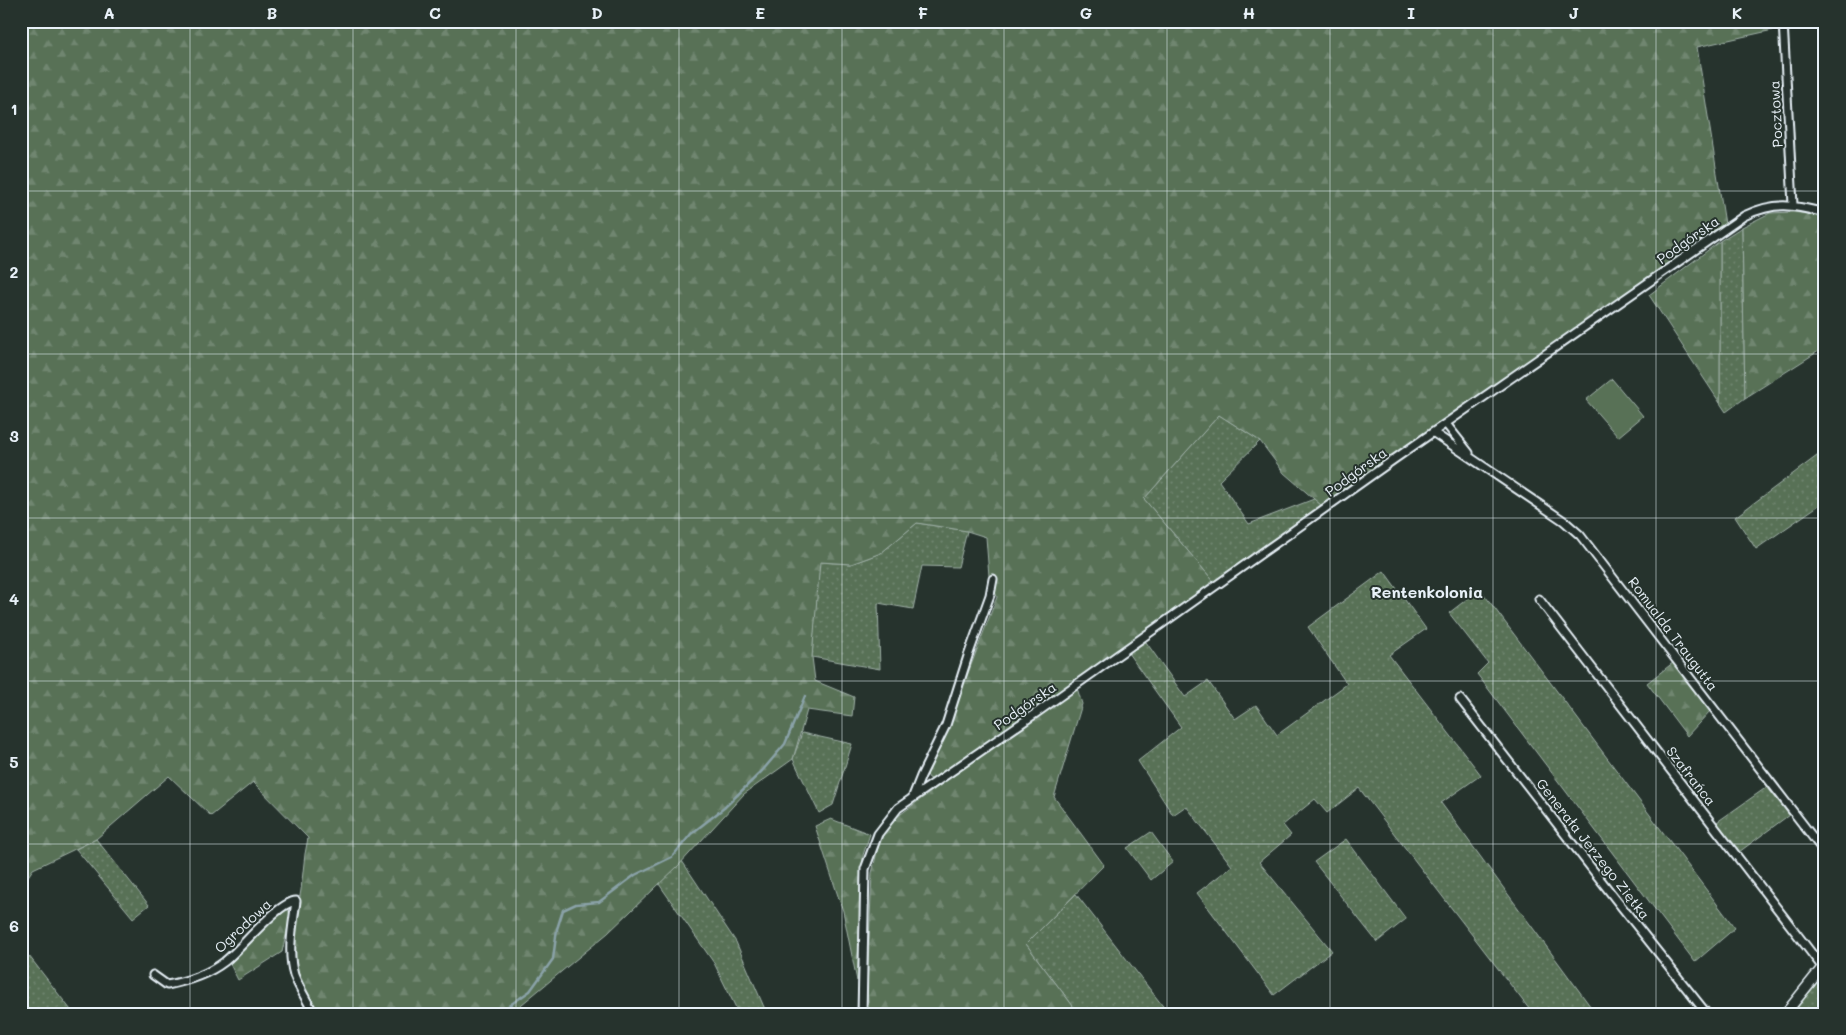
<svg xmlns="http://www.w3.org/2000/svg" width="1846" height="1035" font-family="Mali,sans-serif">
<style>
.grass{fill:url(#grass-dots);stroke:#a0b1a8}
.forest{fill:url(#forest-firs);stroke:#a0b1a8}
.pitch{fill:#587157;stroke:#a0b1a8}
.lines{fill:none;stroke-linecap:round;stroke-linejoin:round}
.stream{stroke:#8aa2a8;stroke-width:2.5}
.minor-casing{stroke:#e8f1f8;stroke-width:11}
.tertiary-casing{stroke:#e8f1f8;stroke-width:12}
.minor{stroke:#26332d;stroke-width:7}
.tertiary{stroke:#26332d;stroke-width:9}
.rail{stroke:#e8f1f8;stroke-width:2.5}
.grid{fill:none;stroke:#e8f1f8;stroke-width:1;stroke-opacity:0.55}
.labels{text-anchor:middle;stroke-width:4;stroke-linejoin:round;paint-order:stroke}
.street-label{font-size:14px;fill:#e8f1f8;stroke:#26332d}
.quarter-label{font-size:16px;font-weight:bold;fill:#e8f1f8;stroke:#26332d}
.neatline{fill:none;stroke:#e8f1f8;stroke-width:2}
.grid-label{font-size:16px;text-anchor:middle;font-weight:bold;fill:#e8f1f8}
</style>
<defs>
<pattern id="grass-dots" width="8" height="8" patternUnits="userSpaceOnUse" patternTransform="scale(1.25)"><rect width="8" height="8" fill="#587157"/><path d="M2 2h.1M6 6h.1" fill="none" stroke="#708670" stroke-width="1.8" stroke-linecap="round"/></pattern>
<pattern id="forest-firs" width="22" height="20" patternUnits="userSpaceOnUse" patternTransform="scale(1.25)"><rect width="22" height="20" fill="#587157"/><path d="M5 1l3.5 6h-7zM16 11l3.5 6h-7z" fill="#708670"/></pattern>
</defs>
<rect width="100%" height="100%" fill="#26332d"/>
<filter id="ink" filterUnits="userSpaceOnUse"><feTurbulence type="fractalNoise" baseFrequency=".02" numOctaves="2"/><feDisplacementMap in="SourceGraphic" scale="10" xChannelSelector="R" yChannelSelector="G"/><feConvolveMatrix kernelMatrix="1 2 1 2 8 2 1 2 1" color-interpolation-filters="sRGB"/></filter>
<g filter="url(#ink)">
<path class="grass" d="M1742,227L1745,398L1726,412L1720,403V241Z
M1219,415L1260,441L1219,481L1249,524L1314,499L1321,505L1215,583L1144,499Z
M1825,450V501L1756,549L1735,517Z
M917,523L967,531L958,567L922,566L913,609L878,603L880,669L812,657L819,562L851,564L881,553Z
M1384,571L1426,629L1389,655L1481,775L1441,803L1596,1014H1533L1359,788L1327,813L1315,799L1283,825L1291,835L1259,862L1332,951L1274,995L1197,893L1232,866L1186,806L1173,815L1138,761L1181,727L1128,653L1146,642L1185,697L1208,681L1235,719L1256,705L1277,735L1347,684L1308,627Z
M1480,589L1735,928L1695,962L1477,674L1488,663L1449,613Z
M802,733L852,744L833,805L819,813L793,759Z
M1767,787L1789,815L1739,852L1717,822Z
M1151,832L1173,862L1151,880L1127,848Z
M96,839L149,905L133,918L76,849Z
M1346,839L1406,919L1377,942L1314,862Z
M682,861L736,942L767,1014H739L714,963L659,884Z
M1076,894L1169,1014H1079L1026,944Z
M29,956L74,1014H26L21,1007V964Z
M1825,970V999L1813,1014H1791L1813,988Z"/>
<path class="forest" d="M21,21H1773V30L1697,47L1725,224L1643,284L1321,505L1284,473L1260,441L1219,415L1144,499L1215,583L934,780L929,778L926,773L949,729L965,681L997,597L989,576L986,537L967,531L917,523L881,553L851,564L820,562L812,657L815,681L854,697L852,716L807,710L793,759L744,794L678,866L608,933L510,1014H316L294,974L291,946L301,890L305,854L308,838L253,782L211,816L169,776L96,839L33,869L21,887Z
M1794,212L1825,217V347L1745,398L1742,227L1770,213Z
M1720,241V403L1649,295Z
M1674,662L1711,710L1687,736L1647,683Z
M1077,688L1082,704L1054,797L1104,865L1026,944L1079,1014H869L867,989L872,873L880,839L897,817L921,799Z
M831,819L870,834L863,855L857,981L843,911L815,826Z
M284,909L289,911L290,918L282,952L238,980L230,964L276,915Z"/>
<path class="pitch" d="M1612,379L1643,416L1618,437L1586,400Z"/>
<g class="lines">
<path class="stream" d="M497,1014L530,991L553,959L557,929L563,910L576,904L599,902L635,875L672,857L691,834L724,808L762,771L785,744L805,696"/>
<defs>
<path id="minor" d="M1783,21L1793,205
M1446,424L1469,453
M1434,433L1564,521L1580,535L1825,853
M1539,599L1823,968
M1460,699L1617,901L1707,1014
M913,796L921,776L946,725L968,656L990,595L993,579
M153,975L167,985C188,981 207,975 224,962C241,949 278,902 296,901C293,925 287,951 294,975C299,988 308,1002 314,1014
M862,1014L865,869L878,834L898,808L1039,711L1393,460L1744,216C1776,201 1792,205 1825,213"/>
<path id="tertiary" d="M1785,1014L1825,964"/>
</defs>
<use href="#minor" class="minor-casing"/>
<use href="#tertiary" class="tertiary-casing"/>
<use href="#minor" class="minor"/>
<use href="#tertiary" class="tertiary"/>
<path class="rail" d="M1822,1014L1825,1010"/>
</g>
</g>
<path class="grid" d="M190,21V1014M353,21V1014M516,21V1014M679,21V1014M842,21V1014M1004,21V1014M1167,21V1014M1330,21V1014M1493,21V1014M1656,21V1014M21,191H1825M21,354H1825M21,518H1825M21,681H1825M21,844H1825"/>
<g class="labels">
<g class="street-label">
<text transform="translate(1776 114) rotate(-93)" y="5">Pocztowa</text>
<text transform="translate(1688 240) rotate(-35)" y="5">Podgórska</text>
<text transform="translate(1356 472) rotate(-36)" y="5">Podgórska</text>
<text transform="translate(1673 634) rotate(53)" y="5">Romualda Traugutta</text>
<text transform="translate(1025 706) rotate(-35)" y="5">Podgórska</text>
<text transform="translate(1691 776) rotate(52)" y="5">Szafrańca</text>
<text transform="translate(1593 849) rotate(52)" y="5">Generała Jerzego Ziętka</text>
<text transform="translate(243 926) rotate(-43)" y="5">Ogrodowa</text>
</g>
<g class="quarter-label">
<text x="1427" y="598">Rentenkolonia</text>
</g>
</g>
<rect width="1846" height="1035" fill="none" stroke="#26332d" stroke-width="55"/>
<rect x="28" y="28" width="1790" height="980" class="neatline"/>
<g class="grid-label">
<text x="109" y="19">A</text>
<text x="272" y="19">B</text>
<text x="435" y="19">C</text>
<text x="597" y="19">D</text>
<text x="760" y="19">E</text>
<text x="923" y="19">F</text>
<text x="1086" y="19">G</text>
<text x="1249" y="19">H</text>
<text x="1411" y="19">I</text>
<text x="1574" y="19">J</text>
<text x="1737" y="19">K</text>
<text x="14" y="115">1</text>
<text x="14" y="278">2</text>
<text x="14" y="442">3</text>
<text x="14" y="605">4</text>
<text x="14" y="768">5</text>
<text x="14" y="932">6</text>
</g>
</svg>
